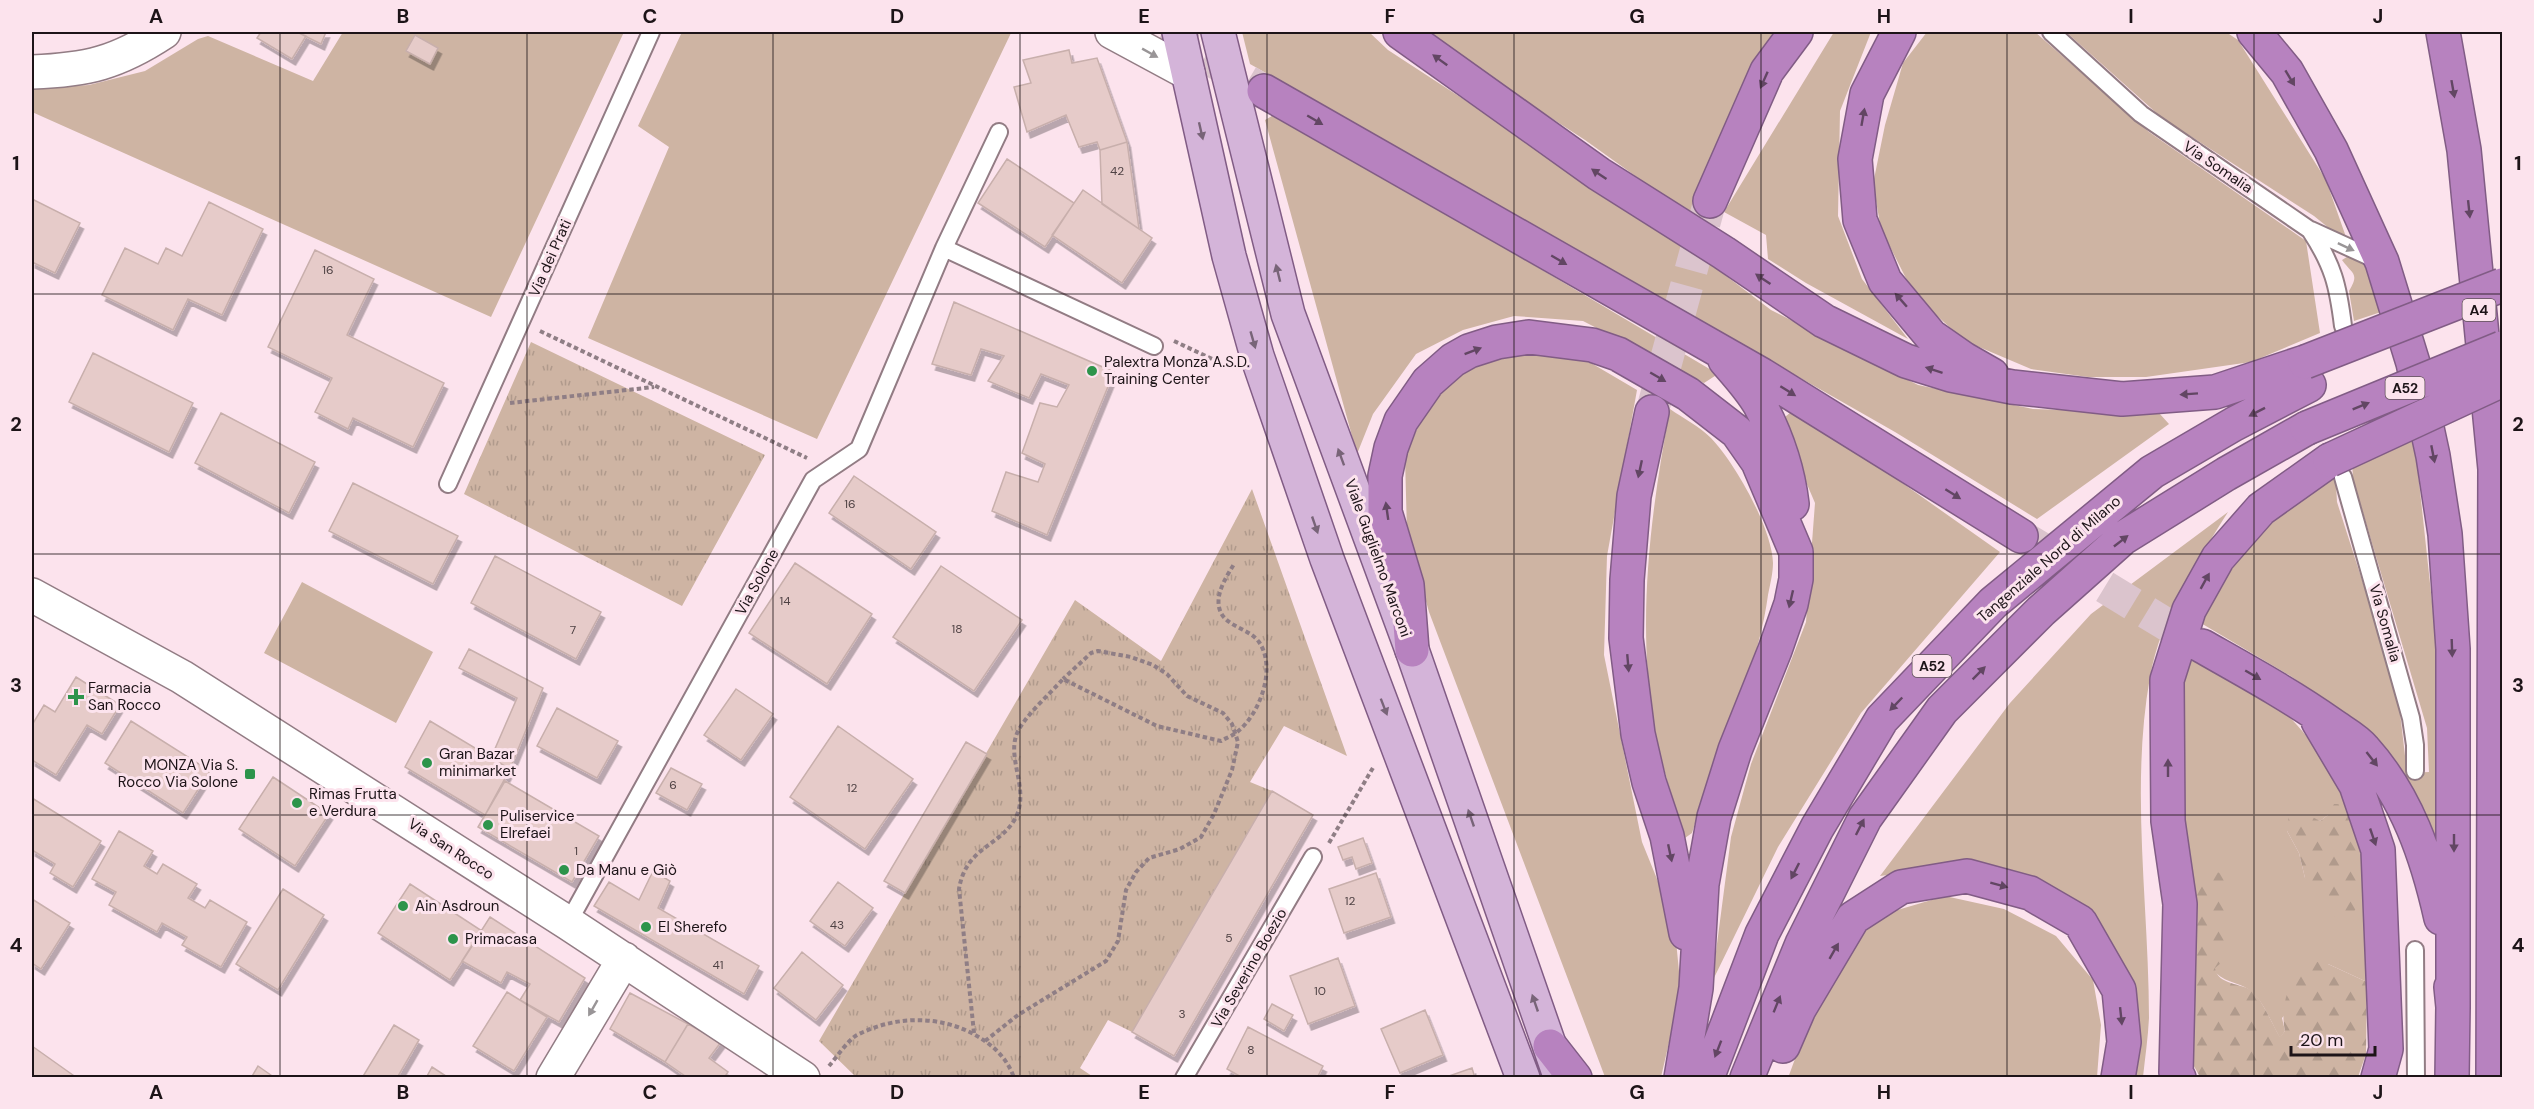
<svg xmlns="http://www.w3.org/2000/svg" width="2534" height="1109" font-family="'DM Sans',sans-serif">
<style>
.grass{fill:#ceb4a3}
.forest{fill:url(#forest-firs)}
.park{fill:url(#park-tufts)}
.building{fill:#e6cbc9;stroke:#c8afac;stroke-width:1.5;filter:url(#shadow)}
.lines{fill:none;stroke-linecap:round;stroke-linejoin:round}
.motorway-tunnel{stroke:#dbc4cd;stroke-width:33;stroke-dasharray:33 16;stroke-linecap:butt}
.service-casing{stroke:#927c84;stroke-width:20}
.minor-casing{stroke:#927c84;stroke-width:36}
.primary-casing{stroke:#815c85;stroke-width:36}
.motorway-casing{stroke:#815c85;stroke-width:36}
.path{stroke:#8f7e85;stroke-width:4;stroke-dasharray:4.5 3;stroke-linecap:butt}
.service{stroke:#fff;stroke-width:16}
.minor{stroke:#fff;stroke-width:33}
.primary{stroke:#d4b4d9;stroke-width:33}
.motorway{stroke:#b782bf;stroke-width:33}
.motorway-bridge-casing{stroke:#815c85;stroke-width:36;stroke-linecap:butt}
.motorway-bridge{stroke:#b782bf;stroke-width:33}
.oneway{fill:#999597}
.oneway2{fill:#624663}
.oneway3{fill:#786478}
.grid{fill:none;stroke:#1d1418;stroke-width:1.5;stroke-opacity:0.55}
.poi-dot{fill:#2d944b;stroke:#fce3ed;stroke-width:2}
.labels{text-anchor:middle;stroke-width:6;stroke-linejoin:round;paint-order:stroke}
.number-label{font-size:12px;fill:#4f4244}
.shield{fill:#fce3ed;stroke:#605258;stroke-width:1.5}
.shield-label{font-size:14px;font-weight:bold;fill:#1d1418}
.street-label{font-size:15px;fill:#1d1418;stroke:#fce3ed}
.poi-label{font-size:15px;fill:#1d1418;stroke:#fce3ed;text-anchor:start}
.neatline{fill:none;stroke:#1d1418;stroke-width:2}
.grid-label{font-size:20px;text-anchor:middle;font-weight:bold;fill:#1d1418}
</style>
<defs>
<pattern id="forest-firs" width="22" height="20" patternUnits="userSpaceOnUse" patternTransform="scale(1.5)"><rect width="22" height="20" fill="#ceb4a3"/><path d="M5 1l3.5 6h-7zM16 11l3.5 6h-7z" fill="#b09a8c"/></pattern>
<pattern id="park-tufts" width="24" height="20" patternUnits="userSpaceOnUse" patternTransform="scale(1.5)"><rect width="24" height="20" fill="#ceb4a3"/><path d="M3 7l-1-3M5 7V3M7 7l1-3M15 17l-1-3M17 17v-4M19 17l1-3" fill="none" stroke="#b09a8c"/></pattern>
<filter id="shadow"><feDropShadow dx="3.5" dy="6" stdDeviation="0" flood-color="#0004"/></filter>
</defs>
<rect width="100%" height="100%" fill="#fce3ed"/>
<path class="grass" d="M343,32H624L491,317L32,112V89L89,85L145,71L198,39L208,36L313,81Z
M682,32L1011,33L817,439L588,338L669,147L638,126Z
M1242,32H1369L1388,50L1675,237L1771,310L1918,385L2033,409L2159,413L2169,424L2037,519L1895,432L1250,64Z
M1428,32H1779L1691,213L1683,210L1585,140L1467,63Z
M1834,32H1871L1840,111L1838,216L1862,279L1908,339L1806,283L1768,259L1766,235L1724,212Z
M1927,32H2035L2149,132L2306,241L2320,333L2251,362L2146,377H2088L2031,369L1965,341L1915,296L1881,229L1873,184L1885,125L1903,63Z
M2066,32H2226L2238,40L2326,180L2346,237H2340L2314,216L2161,117Z
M1277,113L1718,374L1704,383L1583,321L1514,316L1463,330L1416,354L1373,414L1357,454L1265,120Z
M2350,255L2363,262L2384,311L2354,321L2349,291C2360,273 2352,274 2342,260Z
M1509,345L1555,350L1591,363L1637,390L1607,556L1604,655L1642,842L1674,921L1681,991L1661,1077H1605L1429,612L1407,532L1405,458L1426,407L1459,374Z
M1796,408L2000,552L1861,713L1778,847L1712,982L1731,837L1751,764L1806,622L1815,503L1780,421Z
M1670,409C1683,418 1700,427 1711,438C1735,463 1772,528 1773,563C1773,573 1770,585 1768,595C1757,676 1716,754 1692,833L1685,838C1673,799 1659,759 1653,719C1637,617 1651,510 1670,409Z
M2414,435L2436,639L2447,840H2436L2366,733L2339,709L2289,675L2194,619L2242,543L2335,466L2337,502L2385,652L2399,704L2407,773L2429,772L2427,728L2353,479L2352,460Z
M2228,512C2196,563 2161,616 2150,677C2130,788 2149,906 2149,1018C2148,1038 2145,1058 2143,1077H2131L2109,940L1940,868L1880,876L2010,703L2091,614Z
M302,582L433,652L396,723L264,653Z
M2186,648C2212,664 2242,677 2266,696C2305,726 2333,769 2352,814L2328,815L2320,821L2312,818L2287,831L2299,853L2305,878L2368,889L2367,982L2328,964L2282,1018L2285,1031L2280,1038C2273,1026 2263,1001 2253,993C2242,982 2227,984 2216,973L2183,881L2175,770Z
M1945,896L2004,909L2056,936L2093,980L2101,1025L2097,1077L1788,1078L1832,958L1867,919Z"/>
<path class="forest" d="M2334,804C2338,804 2341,804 2344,805C2362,814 2366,871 2368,889L2352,915L2340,921L2323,907L2305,878L2299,853L2287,831L2289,814L2301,811L2320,821L2328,815Z
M2203,872H2217L2227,876V958L2215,968C2218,986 2242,982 2253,992C2263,1001 2273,1026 2280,1037L2285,1031C2279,1003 2290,976 2313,961L2328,964L2367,982L2366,1054L2358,1077H2200L2190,1059L2183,881Z"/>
<path class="park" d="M531,342L765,455L682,606L464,494Z
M1252,489L1347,756L1284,726L1250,782L1272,791L1132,1032L1108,1020L1080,1068L1095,1078L856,1077L819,1041L1075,600L1161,661Z"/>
<path class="building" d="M261,32H297L306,36L292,59L257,38Z
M297,32H326L321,44Z
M415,35L438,48L430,64L406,51Z
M1069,50L1072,63L1097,58L1127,142L1100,150L1097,142L1079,147L1066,115L1027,132L1014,87L1031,83L1023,60Z
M1127,142L1139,229L1102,204L1100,150Z
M1007,159L1074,203L1045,247L978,203Z
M1083,190L1152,238L1122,283L1052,235Z
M32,199L80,223L55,273L32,262Z
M209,202L263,229L222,315L188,299L173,330L102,295L125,248L158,264L166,248L182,256Z
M315,250L374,279L347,335L444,383L413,447L353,418L348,429L315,412L332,378L268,347Z
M954,302L1114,372L1047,535L992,511L1006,472L1038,482L1045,464L1022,453L1040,403L1057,407L1069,385L1041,374L1029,398L988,381L1004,356L981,349L971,375L932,364Z
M93,353L193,403L169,452L69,402Z
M221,413L315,462L289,513L195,463Z
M854,476L936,532L911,569L829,513Z
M353,483L458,536L433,584L329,531Z
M495,556L601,612L576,659L471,603Z
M795,563L872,614L827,684L749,633Z
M941,566L1022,620L974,691L893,637Z
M469,649L543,688L510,769L491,758L517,698L459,668Z
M76,677L120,705L102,734L87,725L56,775L32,760V725L44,705L55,712Z
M736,689L773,714L741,760L704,735Z
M557,708L618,741L597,778L537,746Z
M131,721L210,771L183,813L105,763Z
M430,721L510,769L485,815L405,767Z
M838,726L913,779L865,849L790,797Z
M966,742L987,754L905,893L884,881Z
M671,768L702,784L687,810L656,793Z
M273,777L329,814L295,866L239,829Z
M505,781L599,836L572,882L478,827Z
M1272,791L1313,815L1174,1056L1132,1032Z
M32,798L101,841L73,887L50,873L55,864L32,850Z
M119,831L153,851L144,866L157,874L163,864L197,884L188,898L205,908L210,900L247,922L221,967L182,945L187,937L162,923L157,932L109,905L116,892L92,879Z
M1363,838L1372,863L1356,869L1352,857L1343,860L1338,847Z
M653,871L670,881L658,908L759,966L744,994L594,906L609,882L639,900Z
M1376,873L1391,917L1344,933L1329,889Z
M838,882L873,908L845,946L810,921Z
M410,884L482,931L450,980L378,933Z
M283,889L324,915L278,990L236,964Z
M32,899L70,923L41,969L32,963Z
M490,917L585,978L559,1022L520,1000L530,984L507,972L501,983L462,961Z
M802,952L843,985L816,1020L774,988Z
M1338,958L1355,1006L1308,1024L1290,976Z
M507,992L547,1017L514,1071L473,1046Z
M630,993L688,1024L665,1062L610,1029Z
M1272,1004L1293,1015L1284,1031L1264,1019Z
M1425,1010L1443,1055L1400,1073L1381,1029Z
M688,1024L721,1042L709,1058L728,1072L724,1078H688L665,1062Z
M394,1025L419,1040L397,1078H362Z
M1248,1027L1323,1066L1317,1078H1243L1227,1069Z
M32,1046L77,1078H32Z
M258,1066L275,1078H251Z
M432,1067L449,1078H426Z
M1472,1068L1475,1078H1449V1076Z"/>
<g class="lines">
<path class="motorway-tunnel" d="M1163,32L1264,91
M1652,412L1710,201
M2021,536L2202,646"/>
<defs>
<path id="service" d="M2051,32L2141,114L2310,230C2333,265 2338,285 2343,326
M2311,230L2381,262
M944,248L1154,346
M2343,477L2411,718L2415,745V771
M448,484L651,32
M568,923L813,480L859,449L944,248L999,132
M2415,950L2416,1078
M1184,1078L1313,857"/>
<path id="minor" d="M1112,32L1188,73
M32,72C87,70 117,63 164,32
M32,595L182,677L568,923L803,1078
M553,1078L624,959"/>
<path id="primary" d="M1179,32L1229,256L1257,356L1327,559L1523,1078
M1218,32L1288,314L1412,650L1559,1073"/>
<path id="motorway" d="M1400,32L1599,174L1724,253L1824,321L1906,361L1951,375L2012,387L2122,399L2215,392L2305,362
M1899,32L1867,94L1855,159L1860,220L1885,281L1931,336L1964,359L1992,375
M2254,32L2287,72L2331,150L2382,262L2413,363L2433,456L2445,534L2453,649V1007
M2443,32L2464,150L2495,469L2493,1078
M1264,91L1762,375L2021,536
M1710,201L1767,71L1796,32
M1725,360C1737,374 1751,389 1760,405C1776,435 1788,470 1792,504
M1652,412L1634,496L1627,580L1626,638L1638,734L1649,782L1667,836L1686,933
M2202,646C2246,671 2290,695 2331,724C2342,732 2356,739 2364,749C2407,797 2427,856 2441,918
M1412,650L1407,585L1385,512V476L1391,448L1401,421L1428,382L1453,360L1469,351L1497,342L1529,337L1592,345L1618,354L1688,394L1737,432L1758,462L1796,552V579L1791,604L1775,650L1735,750L1714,817L1702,884L1696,988L1681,1078
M2318,721L2356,785L2378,850L2386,1049L2378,1078
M2451,987L2453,1007L2452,1078
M1550,1046L1575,1078
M1783,1046L1799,1009L1853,918L1901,887L1967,876L2030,893L2080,922L2119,990L2124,1042L2118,1078
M1707,1078L1762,934L1817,828L1882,719L1993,603L2152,472L2234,424L2309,385
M1747,1078L1802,944L1865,818L1942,710L2041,611L2123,538L2226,474L2307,428
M2179,1078L2176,1073L2180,904L2168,821L2167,680L2189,610L2218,558L2261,509L2330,460"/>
</defs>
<use href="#service" class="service-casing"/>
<use href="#minor" class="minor-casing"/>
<use href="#primary" class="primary-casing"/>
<use href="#motorway" class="motorway-casing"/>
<path class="path" d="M540,331L807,458
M1174,341L1227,366
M510,403L654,387
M1329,843L1374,766
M974,1033L959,889C966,847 999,847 1015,819C1030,791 1008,762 1016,736C1022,718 1050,694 1063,679L1157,726L1221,741C1226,738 1232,736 1237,732C1260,714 1277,668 1259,642C1248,627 1223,627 1219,607C1216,592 1227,576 1234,564
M985,1041L1018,1015L1106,961L1118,941L1126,890L1136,872L1149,858L1180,849L1201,837L1214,814L1232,770L1238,742L1232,724L1223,713L1187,696L1167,674L1153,665L1131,657L1098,651L1091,653L1063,679
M829,1066C837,1057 847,1041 857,1035C900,1013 951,1015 989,1044C1000,1052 1010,1065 1014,1078"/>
<use href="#service" class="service"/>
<use href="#minor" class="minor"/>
<use href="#primary" class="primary"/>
<use href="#motorway" class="motorway"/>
<defs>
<path id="motorway-bridge" d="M2305,362L2502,285
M2307,428L2502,348
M2330,460L2496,383L2502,375"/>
</defs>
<use href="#motorway-bridge" class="motorway-bridge-casing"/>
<use href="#motorway-bridge" class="motorway-bridge"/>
</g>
<defs><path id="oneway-solid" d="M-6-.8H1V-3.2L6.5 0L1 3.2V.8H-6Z" transform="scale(1.5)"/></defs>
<g class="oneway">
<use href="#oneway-solid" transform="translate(1150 53) rotate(29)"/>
<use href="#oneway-solid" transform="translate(2346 247) rotate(25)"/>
<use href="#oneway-solid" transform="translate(593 1008) rotate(120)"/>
</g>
<g class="oneway2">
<use href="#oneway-solid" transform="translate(1440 60) rotate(-144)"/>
<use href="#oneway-solid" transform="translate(2290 78) rotate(59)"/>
<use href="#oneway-solid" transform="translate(1764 80) rotate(114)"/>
<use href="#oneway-solid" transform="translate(2453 89) rotate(80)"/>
<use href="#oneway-solid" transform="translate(1863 117) rotate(-80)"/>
<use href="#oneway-solid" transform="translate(1315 120) rotate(30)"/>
<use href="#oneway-solid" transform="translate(1599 174) rotate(-146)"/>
<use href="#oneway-solid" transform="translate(2469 209) rotate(84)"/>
<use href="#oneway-solid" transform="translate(1559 260) rotate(30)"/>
<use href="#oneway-solid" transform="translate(1763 279) rotate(-146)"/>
<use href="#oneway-solid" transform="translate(1901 300) rotate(-131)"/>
<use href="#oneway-solid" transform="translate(1473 351) rotate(-21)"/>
<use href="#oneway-solid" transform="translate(1934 370) rotate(-162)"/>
<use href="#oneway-solid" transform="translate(1658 377) rotate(30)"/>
<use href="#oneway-solid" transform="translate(1788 391) rotate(32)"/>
<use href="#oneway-solid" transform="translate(2189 394) rotate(176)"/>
<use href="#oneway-solid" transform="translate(2361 406) rotate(-22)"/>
<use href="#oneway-solid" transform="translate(2257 412) rotate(153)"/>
<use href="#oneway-solid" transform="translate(2433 454) rotate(79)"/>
<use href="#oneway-solid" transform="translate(1640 469) rotate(102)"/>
<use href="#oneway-solid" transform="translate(1953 494) rotate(32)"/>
<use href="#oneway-solid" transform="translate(1387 511) rotate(-98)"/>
<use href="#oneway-solid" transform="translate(2121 541) rotate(-38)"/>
<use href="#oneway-solid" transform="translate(2205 581) rotate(-61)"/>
<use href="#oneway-solid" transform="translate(1791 599) rotate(103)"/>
<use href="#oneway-solid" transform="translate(2452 648) rotate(88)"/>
<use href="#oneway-solid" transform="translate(1628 663) rotate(85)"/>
<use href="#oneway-solid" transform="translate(1979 673) rotate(-45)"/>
<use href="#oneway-solid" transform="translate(2253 675) rotate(30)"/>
<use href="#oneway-solid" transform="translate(1896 704) rotate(134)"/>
<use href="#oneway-solid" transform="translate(2372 759) rotate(52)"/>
<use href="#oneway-solid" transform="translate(2168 768) rotate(-90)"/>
<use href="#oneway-solid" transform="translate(1860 827) rotate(-63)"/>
<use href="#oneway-solid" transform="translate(2373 837) rotate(71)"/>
<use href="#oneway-solid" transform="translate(2454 843) rotate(90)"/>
<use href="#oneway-solid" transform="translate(1670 853) rotate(78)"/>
<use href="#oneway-solid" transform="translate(1795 871) rotate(117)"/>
<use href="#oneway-solid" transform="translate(1999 885) rotate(15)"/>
<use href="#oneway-solid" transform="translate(1834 951) rotate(-60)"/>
<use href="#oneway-solid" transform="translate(1777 1004) rotate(-68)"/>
<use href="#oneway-solid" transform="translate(2121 1016) rotate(84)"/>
<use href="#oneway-solid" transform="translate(1718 1049) rotate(111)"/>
</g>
<g class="oneway3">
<use href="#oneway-solid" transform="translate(1201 131) rotate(77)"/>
<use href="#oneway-solid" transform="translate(1278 273) rotate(-104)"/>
<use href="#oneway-solid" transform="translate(1253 340) rotate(74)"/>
<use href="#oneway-solid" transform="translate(1341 457) rotate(-110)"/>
<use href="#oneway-solid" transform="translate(1315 525) rotate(71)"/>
<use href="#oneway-solid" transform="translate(1384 707) rotate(69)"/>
<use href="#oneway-solid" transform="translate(1471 818) rotate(-109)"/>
<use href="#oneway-solid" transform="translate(1535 1003) rotate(-109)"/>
</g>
<path class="grid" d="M280,32V1078M527,32V1078M773,32V1078M1020,32V1078M1267,32V1078M1514,32V1078M1761,32V1078M2007,32V1078M2254,32V1078M32,294H2502M32,554H2502M32,815H2502"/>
<g class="poi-dot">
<circle cx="1092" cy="371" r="6"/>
<path d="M73 688h6v6h6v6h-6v6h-6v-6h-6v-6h6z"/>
<circle cx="427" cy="763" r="6"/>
<rect x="244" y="768" width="12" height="12" rx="3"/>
<circle cx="297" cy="803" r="6"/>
<circle cx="488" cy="825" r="6"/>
<circle cx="564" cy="870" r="6"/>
<circle cx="403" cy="906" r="6"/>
<circle cx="646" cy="927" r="6"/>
<circle cx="453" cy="939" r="6"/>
</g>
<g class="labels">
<g class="number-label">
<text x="1117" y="175">42</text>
<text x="328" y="274">16</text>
<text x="850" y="508">16</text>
<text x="785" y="605">14</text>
<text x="957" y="633">18</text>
<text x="573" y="634">7</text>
<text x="673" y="789">6</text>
<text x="852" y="792">12</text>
<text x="576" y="855">1</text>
<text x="1350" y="905">12</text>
<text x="837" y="929">43</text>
<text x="1229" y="942">5</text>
<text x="718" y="969">41</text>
<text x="1320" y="995">10</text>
<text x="1182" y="1018">3</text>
<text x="1251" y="1054">8</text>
</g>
<g class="shield">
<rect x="2462.5" y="299" width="33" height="22" rx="4.5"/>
<rect x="2385.5" y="377" width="39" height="22" rx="4.5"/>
<rect x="1912.5" y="655" width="39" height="22" rx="4.5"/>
</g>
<g class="shield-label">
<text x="2479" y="315">A4</text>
<text x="2405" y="393">A52</text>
<text x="1932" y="671">A52</text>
</g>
<g class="street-label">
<text transform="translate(2218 167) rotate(34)" y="5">Via Somalia</text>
<text transform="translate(550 258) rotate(-66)" y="5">Via dei Prati</text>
<text transform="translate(1378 558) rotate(70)" y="5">Viale Guglielmo Marconi</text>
<text transform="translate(2049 559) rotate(-41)" y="5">Tangenziale Nord di Milano</text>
<text transform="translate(757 582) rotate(-61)" y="5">Via Solone</text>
<text transform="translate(2385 623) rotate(74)" y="5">Via Somalia</text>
<text transform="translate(451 849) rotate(33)" y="5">Via San Rocco</text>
<text transform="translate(1249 968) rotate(-60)" y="5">Via Severino Boezio</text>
</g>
<g class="poi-label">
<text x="1104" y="367">Palextra Monza A.S.D.<tspan x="1104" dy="17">Training Center</tspan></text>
<text x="88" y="693">Farmacia<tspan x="88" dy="17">San Rocco</tspan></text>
<text x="439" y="759">Gran Bazar<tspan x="439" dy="17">minimarket</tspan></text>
<text x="238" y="770" text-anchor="end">MONZA Via S.<tspan x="238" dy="17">Rocco Via Solone</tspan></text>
<text x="309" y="799">Rimas Frutta<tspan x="309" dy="17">e Verdura</tspan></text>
<text x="500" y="821">Puliservice<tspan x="500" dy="17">Elrefaei</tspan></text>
<text x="576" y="875">Da Manu e Giò</text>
<text x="415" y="911">Ain Asdroun</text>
<text x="658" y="932">El Sherefo</text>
<text x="465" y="944">Primacasa</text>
</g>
</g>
<rect width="2534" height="1109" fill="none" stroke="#fce3ed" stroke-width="66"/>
<path d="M2291 1046v9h84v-9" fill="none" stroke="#1d1418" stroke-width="3"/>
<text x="2300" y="1046" font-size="18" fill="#1d1418" stroke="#fce3ed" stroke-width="4.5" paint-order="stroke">20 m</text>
<rect x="33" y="33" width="2468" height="1043" class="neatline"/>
<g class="grid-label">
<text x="156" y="23">A</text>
<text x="403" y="23">B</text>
<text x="650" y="23">C</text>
<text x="897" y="23">D</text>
<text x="1144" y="23">E</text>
<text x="1390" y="23">F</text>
<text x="1637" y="23">G</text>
<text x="1884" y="23">H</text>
<text x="2131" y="23">I</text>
<text x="2378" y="23">J</text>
<text x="16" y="170">1</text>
<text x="2518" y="170">1</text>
<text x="16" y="431">2</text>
<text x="2518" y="431">2</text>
<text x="16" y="692">3</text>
<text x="2518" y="692">3</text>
<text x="16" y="952">4</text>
<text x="2518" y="952">4</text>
<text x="156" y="1099">A</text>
<text x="403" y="1099">B</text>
<text x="650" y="1099">C</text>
<text x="897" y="1099">D</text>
<text x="1144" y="1099">E</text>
<text x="1390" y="1099">F</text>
<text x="1637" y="1099">G</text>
<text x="1884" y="1099">H</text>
<text x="2131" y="1099">I</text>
<text x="2378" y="1099">J</text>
</g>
</svg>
